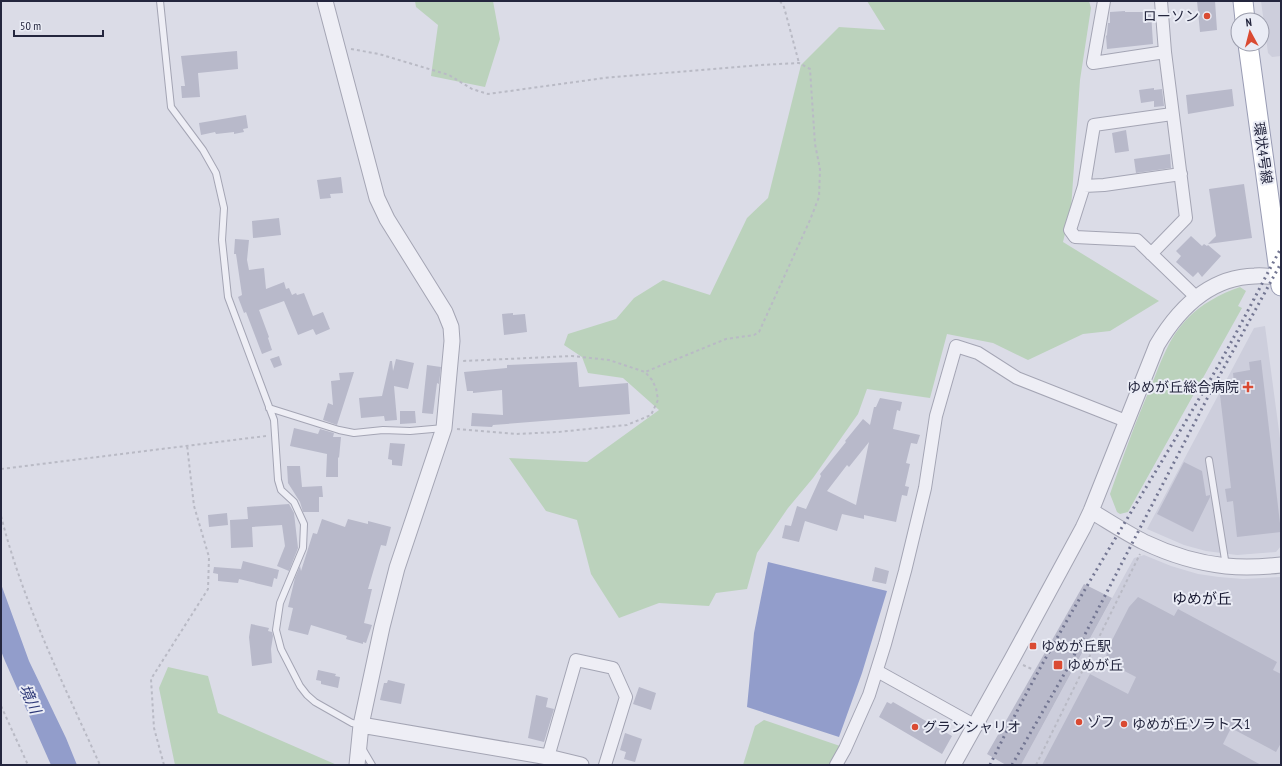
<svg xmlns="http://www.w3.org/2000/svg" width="1282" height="766" font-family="'PT Sans Narrow','Noto Sans JP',sans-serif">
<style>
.built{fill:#cdcedc}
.green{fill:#bbd2bc}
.water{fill:#929dcb}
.building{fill:#b8b9ca;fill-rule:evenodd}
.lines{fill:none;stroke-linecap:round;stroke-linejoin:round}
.service-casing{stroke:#a4a5b4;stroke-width:8}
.minor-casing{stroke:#a4a5b4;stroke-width:14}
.tertiary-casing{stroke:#a4a5b4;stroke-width:17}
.primary-casing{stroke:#999cb4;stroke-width:21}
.path{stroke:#b9bac5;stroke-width:2;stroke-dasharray:3 3;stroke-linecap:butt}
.service{stroke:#eeeef5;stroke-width:6}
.minor{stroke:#eeeef5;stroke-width:12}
.tertiary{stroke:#eeeef5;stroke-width:15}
.primary{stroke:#fff;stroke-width:19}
.rail{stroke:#737692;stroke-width:3;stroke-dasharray:2 4;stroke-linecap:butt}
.poi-dot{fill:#da4a32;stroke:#eaecf5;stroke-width:1.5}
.labels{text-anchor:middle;stroke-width:4;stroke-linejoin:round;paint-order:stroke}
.poi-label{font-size:14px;fill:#24263e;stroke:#eaecf5;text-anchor:start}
.street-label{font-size:14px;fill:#24263e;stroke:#eaecf5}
.neighbourhood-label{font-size:15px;fill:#16172f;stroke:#eaecf5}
.water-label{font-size:15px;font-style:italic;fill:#2b3676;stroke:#eaecf5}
</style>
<rect width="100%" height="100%" fill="#dbdce7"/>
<path class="built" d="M1261,1H1281V56L1272,57L1268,53Z
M1265,326L1281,446V546L1276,552L1237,555L1206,551L1184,545L1147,529L1254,328Z
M1144,555L1171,566L1198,574L1219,577L1243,579L1280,577L1281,578V765H1021L1134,558Z"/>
<path class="green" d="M415,1H493L500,39L485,87L431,76L438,25L416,7Z
M867,1H1089L1091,8L1080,80L1071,209L1063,242L1159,301L1110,331L1083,334L1028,360L993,343L947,334L930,398L867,389L858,414L813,478L788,508L757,553L747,589L716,593L709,606L659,603L619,618L591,574L577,520L546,511L509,458L587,462L659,410L623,378L588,373L582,357L564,345L568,334L616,319L634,298L663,280L710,295L747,218L768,198L801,65L839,27L885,30Z
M1240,287L1246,291L1238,306L1242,308L1128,512L1120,514L1117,512L1110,494C1123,457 1136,420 1152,384C1161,361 1169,338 1186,320C1201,304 1220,294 1240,287Z
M168,667L208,676L218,713L337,765H175L159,688Z
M764,720L840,746L830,765H743L755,726Z"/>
<path class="water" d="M768,562L887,591L862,673L839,737L747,707L754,633Z
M1,584L29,661L66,738L77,765H51L5,661L1,651Z"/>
<path class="building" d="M1197,1H1215L1217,30L1200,32Z
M1125,11V12H1151L1153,44L1107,49L1106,36L1107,35L1108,23H1110V12Z
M237,51L238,69L198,73L200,97L182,98L181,86H185L181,56Z
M1154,88V90L1162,89L1164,106L1154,107V101L1141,103L1139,90Z
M1232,89L1234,106L1188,114L1186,95Z
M246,115L248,128L243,129L244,132L234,134V132L216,134L215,132L201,135L199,123Z
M1126,130L1129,151L1115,153L1112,133Z
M1170,154L1171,168L1136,173L1134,159Z
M341,177L343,193L330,194L331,198L320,199L317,180Z
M1244,184L1252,238L1208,244L1216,236L1209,189Z
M279,218L281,235L253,238L252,221Z
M1191,236L1202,246L1204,244L1207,246L1208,245L1221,256L1202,277L1198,272L1193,277L1176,262L1181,256L1176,251Z
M235,239L249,240L247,260L249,270L264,268L266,289L284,282L286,289L289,288L292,295L296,293L297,295L304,293L313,316L323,312L330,329L316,335L313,329L298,335L284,301L259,310L269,337L268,338L272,350L262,354L246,312L244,313L238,297L242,295L236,254H234Z
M513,313V315L525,314L527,332L504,335L502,314Z
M279,356L282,365L274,368L270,359Z
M396,359L414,363L408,389L394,386L397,420L385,421L384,416L361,418L359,398L382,396L390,361H392L393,371Z
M1261,360L1281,532L1237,537L1233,501L1227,502L1225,489L1231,488L1220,395L1227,394L1226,384L1234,383L1233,373L1250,370L1249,362Z
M577,362L579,387L628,383L630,414L493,425L492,427L471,426L472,413L503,415L502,390L473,393V391H467L464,372L507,368V365Z
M427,365L441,367L439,384L437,383L433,414L422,413Z
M354,372L337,425L323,420L328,403L333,405L331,381L340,380L339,373Z
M880,398L902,402L900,411L897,410L893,429L920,435L917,444L911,443L906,463L910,464L905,486L909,487L907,496L902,495L896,522L864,515V519L842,514L837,531L805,521L799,542L782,538L785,525L791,526L797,506L806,509L821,476L820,474L846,442L845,441L863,419L870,425L874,407H876ZM869,442L856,505L827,491L847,465L849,467Z
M400,411H415L416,423L400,424Z
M294,428L318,434L320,429L334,433L333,437H341L339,458L338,457V477H326L327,454L290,446Z
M390,443L405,444L402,466L392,465V460L388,459Z
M1184,462L1202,471L1206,496L1210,495V497L1193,532L1157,514Z
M287,466H300L302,487L322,486L323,497H319V512H303L300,502L288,483Z
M289,504L294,513L298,548L289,571L277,566L285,546L282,525L252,527L253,547L231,548L230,520L248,519L247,507Z
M227,513L228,525L209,527L208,515Z
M322,519L345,527L348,519L368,524V521L391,527L386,546L381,545L368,589H372L364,623L372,625L366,643L363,642V644L346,639L347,636L311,625L308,635L288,630L293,608L288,607L295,578L300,566L301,571L313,533L317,534Z
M243,561L279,570L277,579L274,578L272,587L239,579L238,583L218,581V574L213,573L214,567L241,569Z
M875,567L889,571L886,584L872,581Z
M1084,584L1112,598L1021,765H1006L987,754Z
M1138,597L1174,616L1178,609L1277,662L1273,670L1281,674V743L1276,752L1231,728L1223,744L1261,765H1042L1090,674L1128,694L1136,677L1105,661L1108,648L1129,607Z
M251,624L269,628L268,631L272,632L273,636L271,649L272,663L252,666L249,637Z
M318,670L336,674L335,676L340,677L338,688L321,684V681L316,680Z
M388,680L405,684L401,704L380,700L384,683H387Z
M639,687L656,693L651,710L633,704Z
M536,695L548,698L546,707L554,709L544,742L528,738Z
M887,702L891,704L893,702L952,736L942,754L879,717Z
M625,733L642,739L635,762L624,759L626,752L620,750Z"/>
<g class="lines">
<defs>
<path id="service" d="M160,1L171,107L203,150L216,173L224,208L222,240L228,297L274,420L278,480L281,490L294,502L304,524L303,548L280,603L276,630L281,649L300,686L307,695L315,702L352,723L361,725
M269,408L339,430L354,433L383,430L410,431L444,428
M1209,460L1226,566
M362,748L372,765"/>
<path id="minor" d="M1104,1L1093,63L1165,52
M1172,114L1094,125L1084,186L1070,230L1075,237L1137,240L1196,297
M1084,186L1104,185L1181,174
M1151,254L1186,218L1165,52L1161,1
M877,671L976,726
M548,757L576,660L613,668L626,697L605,765
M836,765L845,749L869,695L885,644L905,571L925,488L936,416L956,346L978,353L1017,378L1126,421"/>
<path id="tertiary" d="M325,1L377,198L387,219L445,312L451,327L452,341L444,428L397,568L382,627L361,725L357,765
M1091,511C1108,521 1126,533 1144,542C1169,554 1198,563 1226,566C1244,568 1263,567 1281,565
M361,725L548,757L581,765
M953,765L1012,659L1083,528L1091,511L1157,345C1179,308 1210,277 1255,276C1263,275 1272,277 1280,277"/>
<path id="primary" d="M1243,1L1245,20
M1248,44L1281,286"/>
</defs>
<use href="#service" class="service-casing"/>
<use href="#minor" class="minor-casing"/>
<use href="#tertiary" class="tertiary-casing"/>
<use href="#primary" class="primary-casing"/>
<path class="path" d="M780,1L784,7L799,63
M351,49L379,54L449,75L472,89L488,94L604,78L760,65L799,63L810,69L815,144L820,169L819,197L810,220L759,332L754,335L726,339L645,372
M457,429L516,434L558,432L627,425L651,415L658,400L656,388L652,380L645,372L609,360L572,356L463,361
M1,469L266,436
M1,516C23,603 63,683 100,765
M1023,665L1034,670
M1,706L28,765
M164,765L154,728L151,679L208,589L209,557L194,506L187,445
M1036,765L1140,554"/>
<use href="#service" class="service"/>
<use href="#minor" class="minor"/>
<use href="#tertiary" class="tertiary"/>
<use href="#primary" class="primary"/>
<path class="rail" d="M990,765C1052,636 1131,515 1203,392C1231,345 1255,296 1281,248
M1012,765L1066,671L1210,393L1281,263"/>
</g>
<g class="poi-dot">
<circle cx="1207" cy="16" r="4"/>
<path d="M1246 381h4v4h4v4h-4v4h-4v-4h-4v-4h4z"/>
<rect x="1029" y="642" width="8" height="8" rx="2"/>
<rect x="1053" y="660" width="10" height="10" rx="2"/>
<circle cx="1079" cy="722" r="4"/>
<circle cx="1124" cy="724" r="4"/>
<circle cx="915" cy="727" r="4"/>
</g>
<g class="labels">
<g class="poi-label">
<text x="1199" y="21" text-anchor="end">ローソン</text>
<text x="1239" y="392" text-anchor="end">ゆめが丘総合病院</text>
<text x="1041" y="651">ゆめが丘駅</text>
<text x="1067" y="670">ゆめが丘</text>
<text x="1087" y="727">ゾフ</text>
<text x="1132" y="729">ゆめが丘ソラトス1</text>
<text x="923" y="732">グランシャリオ</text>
</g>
<g class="street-label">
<text transform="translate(1263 153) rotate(82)" y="5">環状4号線</text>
</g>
<g class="neighbourhood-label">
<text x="1202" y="604">ゆめが丘</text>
</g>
<g class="water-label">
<text transform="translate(30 699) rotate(66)" y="5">境川</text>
</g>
</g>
<rect width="1282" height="766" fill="none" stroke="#24263e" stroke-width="4"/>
<g transform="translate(1250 32) rotate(353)"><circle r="19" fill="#eaecf5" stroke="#9b9dac"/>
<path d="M0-3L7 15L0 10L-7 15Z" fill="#da4a32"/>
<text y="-6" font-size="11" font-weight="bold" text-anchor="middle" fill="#24263e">N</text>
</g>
<path d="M14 30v6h89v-6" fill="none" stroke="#24263e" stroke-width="2"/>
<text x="20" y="30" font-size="12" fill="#24263e" stroke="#eaecf5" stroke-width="3" paint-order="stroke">50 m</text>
</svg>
